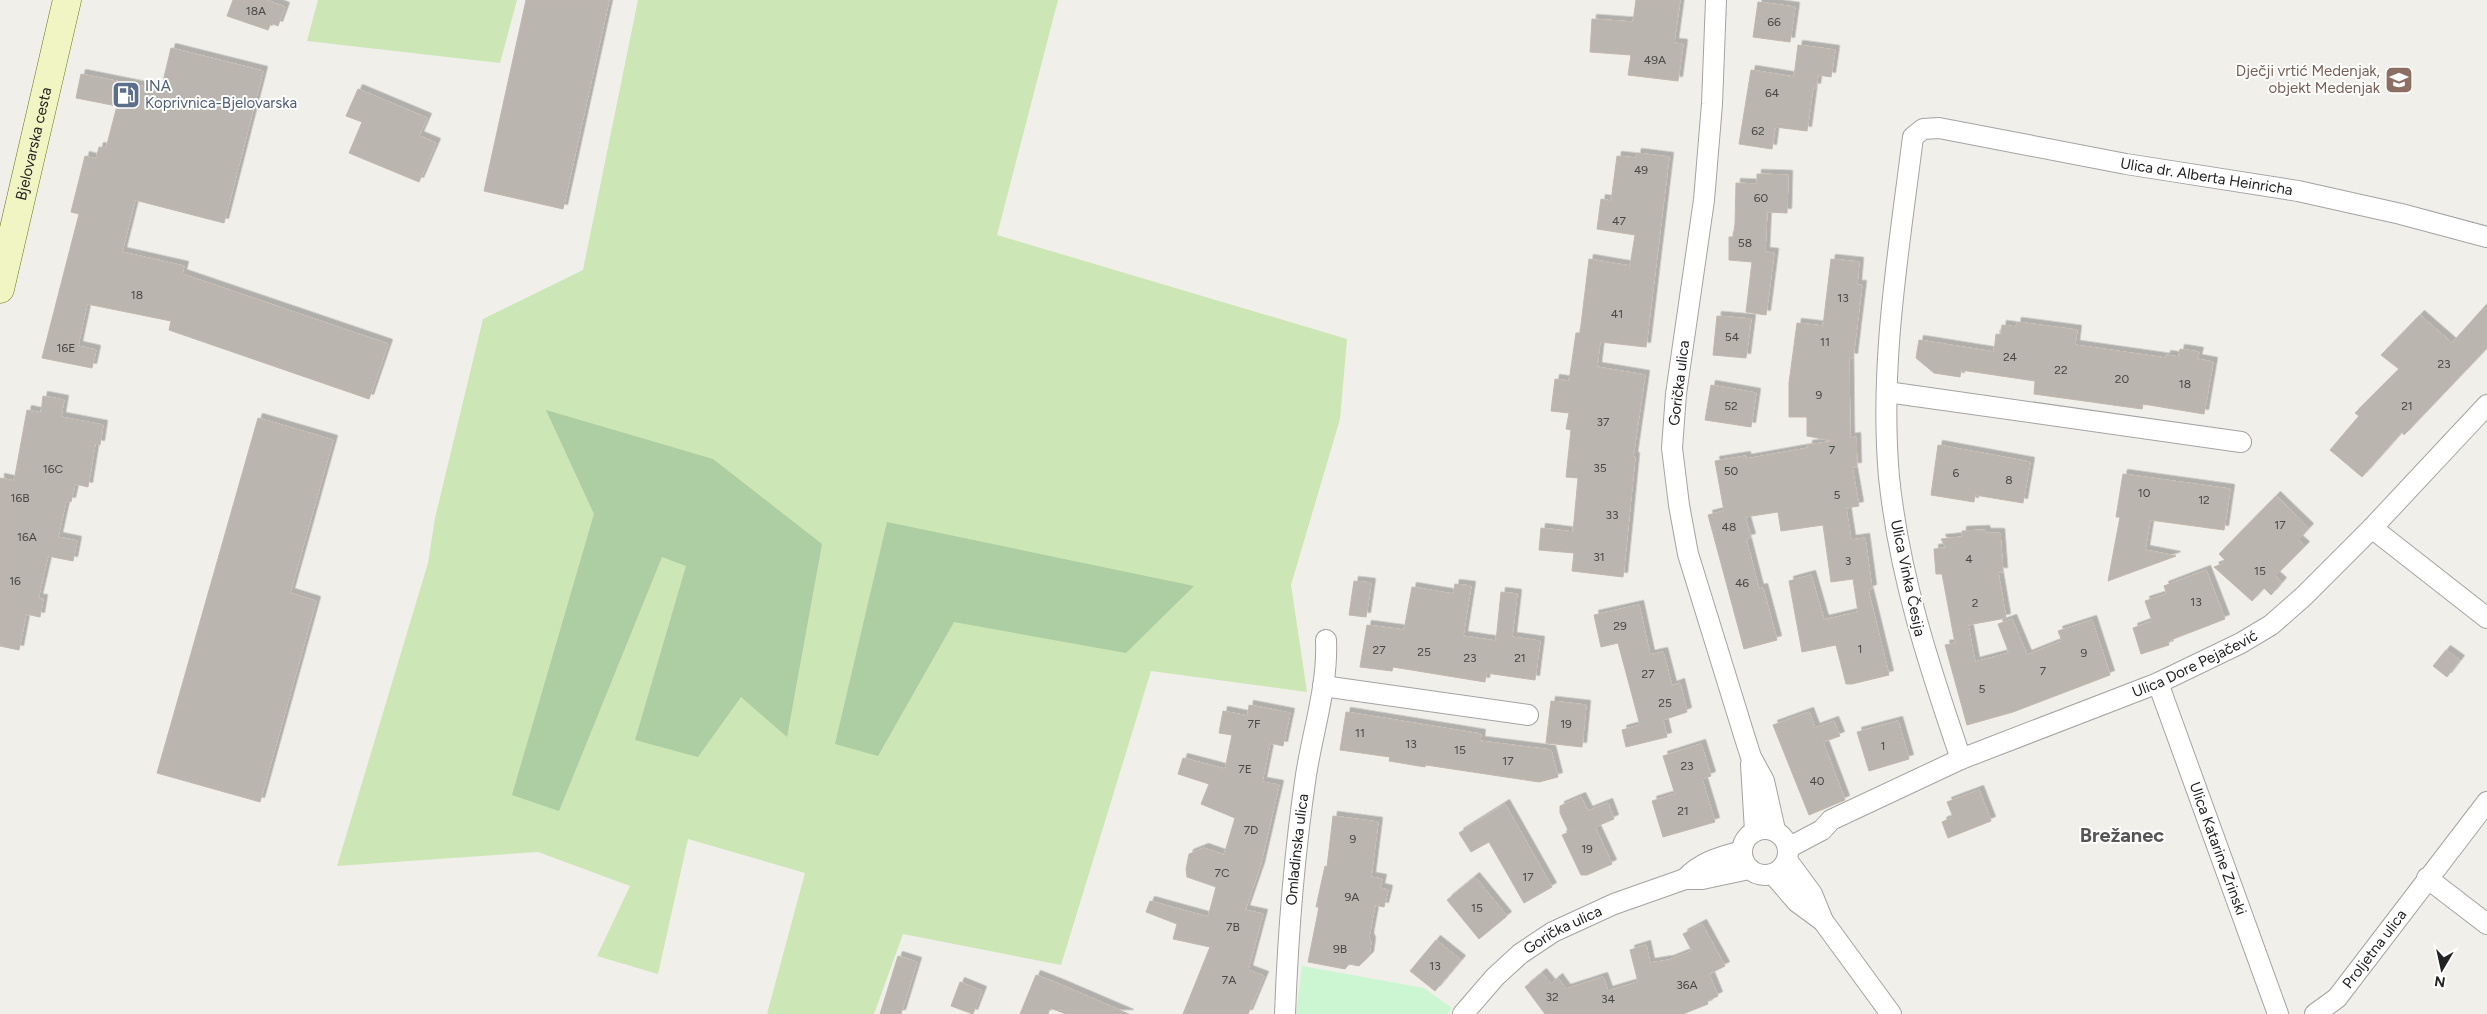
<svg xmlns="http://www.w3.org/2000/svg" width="2487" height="1014" font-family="Figtree,sans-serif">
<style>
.grass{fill:#cce6b5}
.forest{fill:#adcda2}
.park{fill:#ccf6d1}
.building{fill:#bbb5af;stroke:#c2b7ad;filter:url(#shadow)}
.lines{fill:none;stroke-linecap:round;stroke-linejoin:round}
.street-casing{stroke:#a3a3a3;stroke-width:22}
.secondary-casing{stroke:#65730f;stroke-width:29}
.street{stroke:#fff;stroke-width:20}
.secondary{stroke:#f1f5c4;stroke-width:28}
.labels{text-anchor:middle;stroke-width:4;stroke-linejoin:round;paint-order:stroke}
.number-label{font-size:12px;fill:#484745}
.education-label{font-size:15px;fill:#785e54;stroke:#fff;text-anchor:end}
.service-label{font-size:15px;fill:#4e5e75;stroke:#fff;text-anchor:start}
.street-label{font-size:15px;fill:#222;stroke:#fff}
.district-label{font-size:20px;font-weight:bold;fill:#555;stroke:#fff}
</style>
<defs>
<filter id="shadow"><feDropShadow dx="4.5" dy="-4.5" stdDeviation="0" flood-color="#0004"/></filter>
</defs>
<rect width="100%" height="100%" fill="#f1efea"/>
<path class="grass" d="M318,0H517L500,63L307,41Z
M638,0H1058L997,235L1347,339L1340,419L1291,585L1307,692L1151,671L1061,965L903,934L874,1014H767L805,873L688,839L658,974L597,956L630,886L538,852L337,866L428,563L435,518L483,319L583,270Z"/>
<path class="forest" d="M546,410L713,459L822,544L787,737L741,697L698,757L635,740L686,566L662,557L559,811L512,795L594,514Z
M887,522L1194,586L1126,653L954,622L878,756L835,744Z"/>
<path class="park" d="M1302,966L1424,988L1452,1008L1447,1014H1296Z"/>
<path class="building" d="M233,0H266L285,7L278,26L271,23L268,30L227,16Z
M526,0H609L563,209L484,191Z
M1636,0H1680L1674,43L1683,44L1678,81L1628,75L1631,55L1590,52L1592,19L1633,22Z
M1758,2L1795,7L1790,42L1753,37Z
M1798,45L1835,50L1831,77L1818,75L1816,88L1813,87L1807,131L1775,127L1772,149L1739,144L1751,70L1794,77Z
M171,48L263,71L224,223L135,200L122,252L184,266L182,274L388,344L369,399L169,330L171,321L87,304L78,346L96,350L92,368L42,358L79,214L71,212L85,156L96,159L99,147L106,148L117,106L76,98L81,74L161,90Z
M358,89L427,118L419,136L436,143L419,182L349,153L362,122L346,116Z
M1637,153L1669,157L1646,347L1600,342L1597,367L1645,375L1633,457H1635L1623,577L1572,571L1574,553L1539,550L1541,528L1573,532L1578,478L1566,477L1571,430L1566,429L1569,413L1551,411L1555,379L1569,381L1576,333H1580L1589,259L1630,266L1635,235L1597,229L1601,199L1611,201L1617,156L1636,158Z
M1757,174L1788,175L1787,213L1767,212L1765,252L1774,253L1766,315L1746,312L1752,262L1729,260V237H1733L1735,224L1736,183L1757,184Z
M1831,259L1859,262L1857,285H1862L1853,358L1849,357L1850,438L1856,437L1857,467H1852L1859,506L1846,508L1851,540L1865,538L1872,589L1868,590L1889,675L1852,684H1846L1836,645L1802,652L1789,581L1811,575L1824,620L1858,612L1853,579L1831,582L1823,525L1781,531L1778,512L1745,517L1751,538L1746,539L1759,589L1763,588L1777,640L1744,649L1708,515L1724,511L1715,461L1746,456V459L1808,448V445L1834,441L1807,436V417H1789V383L1797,323L1823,326Z
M2487,304V348L2404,435L2402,432L2362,477L2330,450L2359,416L2355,413L2399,369L2381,355L2420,315L2452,343Z
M1717,316L1751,319L1746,358L1713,355Z
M2017,322L2077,330L2075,345L2166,358V355L2179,357L2180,349L2199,352L2197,359L2213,362L2204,414L2143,404L2142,409L2034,394L2035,381L1961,370L1960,377L1934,373L1916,358L1919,340L1994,352L1996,334L2001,335L2002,325L2016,327Z
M1711,385L1756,393L1751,427L1705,420Z
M43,396L64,400L61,417L103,425L100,445L95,444L88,487L75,484L71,502L66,501L58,537L77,541L73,561L48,556L38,599H43L40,617L26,614L19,650L0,646V478L14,481L27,410L41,413Z
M258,418L333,440L290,593L316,601L260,802L157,773Z
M1938,445L2030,462L2023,503L1975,495L1974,502L1931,495Z
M2123,474L2230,489L2224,530L2150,520L2145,550L2176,556L2108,581L2120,517H2116Z
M2276,496L2309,528L2298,540L2305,546L2275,576L2282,582L2271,595L2264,588L2252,601L2214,567L2227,562L2219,554Z
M1985,530L1986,533H2000L2003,572H1998L2006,618L1968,625L1975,662L2009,653L1998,624L2012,619L2027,655L2062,641L2058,631L2092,620L2110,675L2013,712L1967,725L1945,645L1955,643L1942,574H1936L1934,549L1946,548L1941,539L1962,537V531Z
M2206,570L2225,619L2168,641L2169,645L2141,654L2133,628L2152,621L2145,601L2167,594L2164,586Z
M1354,581L1371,583L1366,617L1349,615Z
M1455,584L1471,586L1463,636L1496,641L1501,592L1517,594L1512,637L1540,641L1535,680L1486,673L1485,682L1393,667L1392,671L1360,667L1367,625L1404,630L1412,587L1453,594Z
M1639,605L1650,655L1663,652L1672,686L1680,683L1687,712L1663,720L1667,737L1626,747L1622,730L1640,725L1618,643L1601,647L1594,615Z
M2446,650L2460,660L2447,677L2433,666Z
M1551,701L1586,705L1582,747L1546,743Z
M1249,705L1290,713L1283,746L1270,743L1262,782L1279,785L1260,867L1245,910L1263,914L1248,970L1264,976L1248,1014H1183L1210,947L1173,939L1177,924L1146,912L1150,901L1208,917L1216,887L1187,877L1186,869L1189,854L1204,848L1224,855L1235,818L1201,804L1209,784L1178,774L1183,758L1225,769L1232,735L1219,733L1223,711L1248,716Z
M1346,712L1481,734L1480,741L1551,750L1558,777L1539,782L1426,765L1425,767L1389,761L1390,757L1340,750Z
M1809,712L1815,728L1834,721L1840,736L1823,742L1845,800L1809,815L1773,725Z
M1898,721L1909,759L1869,771L1857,732Z
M1701,744L1711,776L1702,779L1715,822L1663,837L1652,801L1675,794L1663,756Z
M1979,790L1991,821L1948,838L1942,822L1953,817L1947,802Z
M1581,797L1588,811L1608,803L1614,819L1595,827L1612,864L1587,875H1581L1562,835L1569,832L1560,813V806Z
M1505,804L1552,887L1524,903L1489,842L1471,852L1459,833Z
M1333,816L1378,822L1371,877L1382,879L1380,888L1388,890L1384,907L1375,905L1369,937L1371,942L1369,956L1359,966L1349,964L1345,969L1308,962L1319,907H1316L1325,866L1327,867Z
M1475,877L1507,916L1479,939L1447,900Z
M1702,924L1725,966L1709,974L1718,996L1707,1001L1708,1004L1683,1014H1545L1525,987L1542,973L1551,984L1558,978L1566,989L1603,977L1608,991L1638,982L1630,950L1646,945L1650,963L1669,960L1692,951L1683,934Z
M1436,940L1461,960L1435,991L1410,971Z
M898,956L917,962L901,1014H880Z
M1036,975L1059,984L1129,1014H1066L1050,1008L1048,1014H1020Z
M960,982L982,991L973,1014L951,1006Z"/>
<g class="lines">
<defs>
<g id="street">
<path d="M1716,0L1712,104L1704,200L1676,394L1672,448L1679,505L1688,554L1744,735L1751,757L1764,781L1775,830"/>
<path d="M1887,392L2241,442"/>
<path d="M2372,528L2487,618"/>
<path id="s1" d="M2158,683L2278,1014"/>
<path d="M1323,686L1528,715"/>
<path id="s2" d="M1961,759C1929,666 1899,575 1889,477C1879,364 1899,249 1913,137L1923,129L1939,128L2126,164L2298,191L2401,214L2487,237"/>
<path d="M1751,764L1755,831"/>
<circle cx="1765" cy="852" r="23"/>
<path id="s3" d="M1788,848L1822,830L1831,820L1961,759L2158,683L2241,643L2271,625L2304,596L2372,528L2487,405"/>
<path d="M1787,860L1812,894L1823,921L1891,1014"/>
<path d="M1773,874L1797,902L1823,921"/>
<path d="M2427,878L2487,924"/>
<path d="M1685,879C1700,862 1720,857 1742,851"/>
<path id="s4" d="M1285,1014C1288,934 1294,855 1306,775C1313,730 1328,686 1326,640"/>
<path id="s5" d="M1463,1014L1495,977L1520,954L1553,932L1614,904L1685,879H1702L1749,869"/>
<path id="s6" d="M2315,1014L2337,998L2487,802"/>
</g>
<g id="secondary">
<path id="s7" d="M0,289L67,0"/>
</g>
</defs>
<use href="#street" class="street-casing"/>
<use href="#secondary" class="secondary-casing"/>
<use href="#street" class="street"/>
<use href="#secondary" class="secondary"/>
</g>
<defs>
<symbol id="school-square" viewBox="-11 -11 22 22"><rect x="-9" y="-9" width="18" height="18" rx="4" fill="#8d6e63" stroke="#fff"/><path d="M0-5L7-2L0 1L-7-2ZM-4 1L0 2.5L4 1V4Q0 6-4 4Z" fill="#fff"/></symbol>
<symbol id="fuel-square" viewBox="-11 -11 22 22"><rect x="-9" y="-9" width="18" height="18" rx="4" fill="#5c6f8a" stroke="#fff"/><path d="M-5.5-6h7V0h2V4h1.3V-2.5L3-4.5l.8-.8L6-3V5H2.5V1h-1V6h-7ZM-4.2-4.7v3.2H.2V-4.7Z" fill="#fff"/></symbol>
</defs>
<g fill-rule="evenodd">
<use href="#school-square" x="2383" y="64" width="32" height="32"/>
<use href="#fuel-square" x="110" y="79" width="32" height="32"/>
</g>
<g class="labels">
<g class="number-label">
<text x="256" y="15">18A</text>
<text x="1774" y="26">66</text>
<text x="1655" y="64">49A</text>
<text x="1772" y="97">64</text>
<text x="1758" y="135">62</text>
<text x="1641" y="174">49</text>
<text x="1761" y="202">60</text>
<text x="1619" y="225">47</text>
<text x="1745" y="247">58</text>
<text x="137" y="299">18</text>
<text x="1843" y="302">13</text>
<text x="1617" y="318">41</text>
<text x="1732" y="341">54</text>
<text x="1825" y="346">11</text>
<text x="66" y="352">16E</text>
<text x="2010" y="361">24</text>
<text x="2444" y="368">23</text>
<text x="2061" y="374">22</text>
<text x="2122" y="383">20</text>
<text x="2185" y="388">18</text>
<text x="1819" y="399">9</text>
<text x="1731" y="410">52</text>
<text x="2407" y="410">21</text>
<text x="1603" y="426">37</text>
<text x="1832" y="454">7</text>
<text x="1600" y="472">35</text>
<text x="53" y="473">16C</text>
<text x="1731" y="475">50</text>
<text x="1956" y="477">6</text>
<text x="2009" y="484">8</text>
<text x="2144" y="497">10</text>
<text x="1837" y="499">5</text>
<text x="20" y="502">16B</text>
<text x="2204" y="504">12</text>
<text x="1612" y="519">33</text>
<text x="2280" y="529">17</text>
<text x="1729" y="531">48</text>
<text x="27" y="541">16A</text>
<text x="1599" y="561">31</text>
<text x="1969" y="563">4</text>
<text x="1848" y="565">3</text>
<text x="2260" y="575">15</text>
<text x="15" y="585">16</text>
<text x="1742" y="587">46</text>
<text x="2196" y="606">13</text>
<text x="1975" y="607">2</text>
<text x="1620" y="630">29</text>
<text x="1860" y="653">1</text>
<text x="1379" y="654">27</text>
<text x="1424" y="656">25</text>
<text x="2084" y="657">9</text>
<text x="1470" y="662">23</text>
<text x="1520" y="662">21</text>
<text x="2043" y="675">7</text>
<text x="1648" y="678">27</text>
<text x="1982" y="693">5</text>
<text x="1665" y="707">25</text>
<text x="1254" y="728">7F</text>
<text x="1566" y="728">19</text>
<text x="1360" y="737">11</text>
<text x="1411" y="748">13</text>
<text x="1883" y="750">1</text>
<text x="1460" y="754">15</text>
<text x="1508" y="765">17</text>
<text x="1687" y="770">23</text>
<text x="1245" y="773">7E</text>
<text x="1817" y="785">40</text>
<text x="1683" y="815">21</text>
<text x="1251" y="834">7D</text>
<text x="1353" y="843">9</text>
<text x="1587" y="853">19</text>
<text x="1222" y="877">7C</text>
<text x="1528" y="881">17</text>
<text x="1352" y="901">9A</text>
<text x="1477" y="912">15</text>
<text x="1233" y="931">7B</text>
<text x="1340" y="953">9B</text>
<text x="1435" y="970">13</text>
<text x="1229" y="984">7A</text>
<text x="1687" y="989">36A</text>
<text x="1552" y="1001">32</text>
<text x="1608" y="1003">34</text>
</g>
<g class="education-label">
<text x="2380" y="76">Dječji vrtić Medenjak,<tspan x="2380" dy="17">objekt Medenjak</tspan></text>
</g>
<g class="service-label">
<text x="145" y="91">INA<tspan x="145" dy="17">Koprivnica-Bjelovarska</tspan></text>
</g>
<g class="street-label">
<text dy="5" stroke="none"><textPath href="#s7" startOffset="149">Bjelovarska cesta</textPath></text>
<text dy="5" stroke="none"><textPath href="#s2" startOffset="934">Ulica dr. Alberta Heinricha</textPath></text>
<text transform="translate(1679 383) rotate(-83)" y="5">Gorička ulica</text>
<text transform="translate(1908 578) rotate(78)" y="5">Ulica Vinka Česija</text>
<text dy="5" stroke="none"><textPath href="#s3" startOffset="448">Ulica Dore Pejačević</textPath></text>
<text dy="5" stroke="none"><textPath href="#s4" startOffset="165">Omladinska ulica</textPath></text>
<text dy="5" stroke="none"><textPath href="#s1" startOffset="176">Ulica Katarine Zrinski</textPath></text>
<text dy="5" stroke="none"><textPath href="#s5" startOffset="132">Gorička ulica</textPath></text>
<text dy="5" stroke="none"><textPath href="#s6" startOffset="89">Proljetna ulica</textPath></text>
</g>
<g class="district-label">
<text x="2122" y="842">Brežanec</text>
</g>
</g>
<g transform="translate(2442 969) rotate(189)" stroke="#ffffff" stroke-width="4" paint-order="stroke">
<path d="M0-4L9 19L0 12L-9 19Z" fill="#222222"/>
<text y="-8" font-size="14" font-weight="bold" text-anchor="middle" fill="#222222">N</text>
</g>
</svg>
